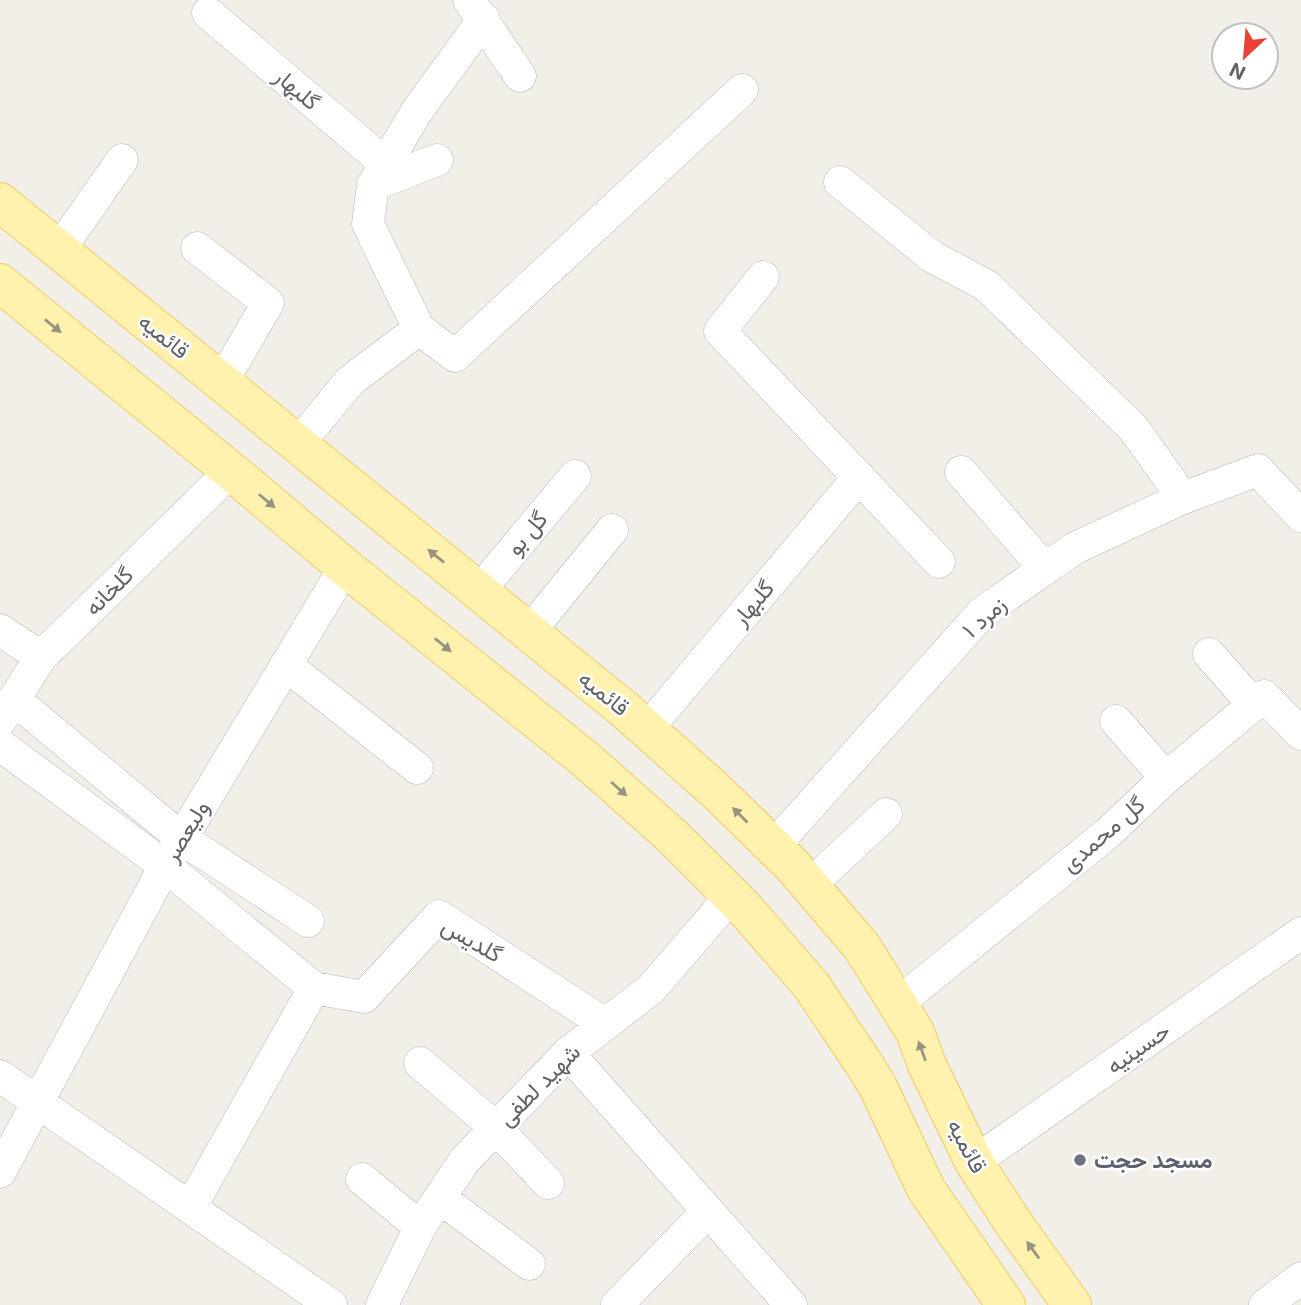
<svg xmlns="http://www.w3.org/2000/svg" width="1301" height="1305" font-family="Inter,Vazirmatn,sans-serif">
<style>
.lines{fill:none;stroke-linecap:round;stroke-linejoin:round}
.minor-casing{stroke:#b5b8bc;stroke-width:33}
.major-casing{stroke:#f2c960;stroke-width:40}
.minor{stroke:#fff;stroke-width:32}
.major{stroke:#fff2af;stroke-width:38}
.oneway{fill:#979581}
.worship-dot{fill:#6b7280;stroke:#fff;stroke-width:2.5}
.labels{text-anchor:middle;stroke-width:5;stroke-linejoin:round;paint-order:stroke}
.street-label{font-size:23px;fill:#5f6368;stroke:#fff}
.worship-label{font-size:23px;font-weight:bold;fill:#5b616d;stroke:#fff;text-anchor:start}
</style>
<rect width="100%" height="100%" fill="#f1efe8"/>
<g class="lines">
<defs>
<path id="minor" d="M469,0L520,76
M208,13L386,164
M840,182L931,256L987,286L1134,429L1183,498
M373,185L437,160
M197,248L268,303L222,382
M59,250L122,160
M763,277L720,331L939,562
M419,329L455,356L742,90
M298,444L350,381L419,329L368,224L373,185L417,111L484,19
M961,472L1045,569
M479,591L575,476
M0,630L41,657
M529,632L612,530
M1209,654L1254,705
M286,665L417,768
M15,700L181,838L308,921
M0,721L41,657L231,471
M1116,721L1166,778
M647,729L859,477
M0,745L165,866L314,988L190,1208
M773,847L983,612L1075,548L1183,498L1258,470L1301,516
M809,886L886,814
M314,988L364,997L439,916L605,1024
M897,1004L1108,833L1166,778L1264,696L1301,734
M568,1053L791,1305
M420,1063L496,1128L548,1183
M0,1076L331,1305
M974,1162L1301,933
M0,1172L165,866L345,567
M362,1179L420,1227
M440,1198L529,1264
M382,1305L420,1227L465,1160L568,1053L651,989L732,895
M617,1305L708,1211
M1265,1305L1301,1278"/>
<path id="major" d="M0,202L625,710L715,790L792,865L862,947L915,1032L927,1065L974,1162L1012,1221L1072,1305
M0,283L231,471L345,567L584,758L672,836L745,909L811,985L866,1067L878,1087L926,1189L1006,1305"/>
</defs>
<use href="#minor" class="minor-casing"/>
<use href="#major" class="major-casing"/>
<use href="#minor" class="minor"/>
<use href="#major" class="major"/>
</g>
<defs><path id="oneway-solid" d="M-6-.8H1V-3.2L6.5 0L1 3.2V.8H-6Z" transform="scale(1.75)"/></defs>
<g class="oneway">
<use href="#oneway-solid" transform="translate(53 326) rotate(39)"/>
<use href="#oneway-solid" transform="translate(267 501) rotate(40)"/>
<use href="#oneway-solid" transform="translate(436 556) rotate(-141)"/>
<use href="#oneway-solid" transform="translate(443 645) rotate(39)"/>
<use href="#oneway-solid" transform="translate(619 789) rotate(42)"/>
<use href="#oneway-solid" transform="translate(740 815) rotate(-135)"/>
<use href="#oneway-solid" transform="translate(922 1051) rotate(-110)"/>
<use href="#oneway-solid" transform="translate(1033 1250) rotate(-126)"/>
</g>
<circle class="worship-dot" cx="1080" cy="1160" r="7"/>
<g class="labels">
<g class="street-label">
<text transform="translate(297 89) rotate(40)" y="8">گلبهار</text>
<text transform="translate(164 336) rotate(39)" y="8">قائمیه</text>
<text transform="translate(527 533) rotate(-50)" y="8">گل بو</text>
<text transform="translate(109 591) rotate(-45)" y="8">گلخانه</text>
<text transform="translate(753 603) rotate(-50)" y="8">گلبهار</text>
<text transform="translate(984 617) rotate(-42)" y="8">زمرد ۱</text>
<text transform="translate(604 693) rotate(39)" y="8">قائمیه</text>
<text transform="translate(186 831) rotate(-59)" y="8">ولیعصر</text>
<text transform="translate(1103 834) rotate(-41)" y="8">گل محمدی</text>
<text transform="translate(472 940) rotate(30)" y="8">گلدیس</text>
<text transform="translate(1138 1048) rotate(-35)" y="8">حسینیه</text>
<text transform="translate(539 1085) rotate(-45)" y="8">شهید لطفی</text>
<text transform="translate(967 1146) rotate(62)" y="8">قائمیه</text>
</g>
<g class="worship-label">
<text x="1094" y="1168">مسجد حجت</text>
</g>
</g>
<g transform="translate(1245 56) rotate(206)"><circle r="33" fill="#ffffff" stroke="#bfc1c3" stroke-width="2"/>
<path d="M0-5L12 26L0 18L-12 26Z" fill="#ea4335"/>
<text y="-10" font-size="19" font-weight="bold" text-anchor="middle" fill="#5f6368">N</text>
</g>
</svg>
